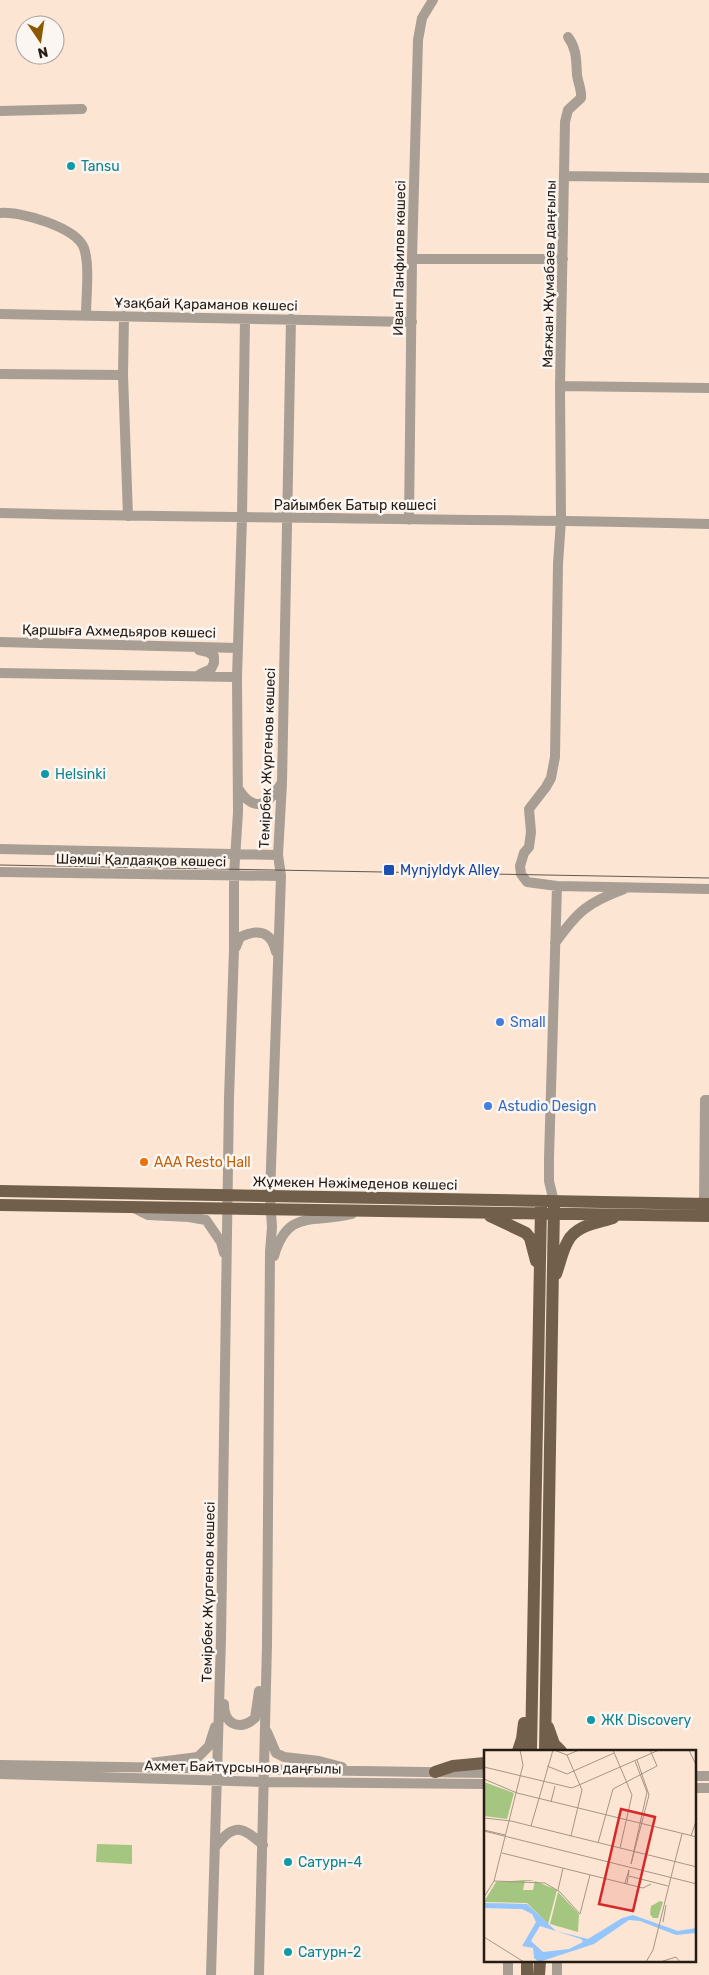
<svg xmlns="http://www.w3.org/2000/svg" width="709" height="1975" font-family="Rubik,sans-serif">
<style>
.green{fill:#a4c680}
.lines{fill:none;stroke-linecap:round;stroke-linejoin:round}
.minor{stroke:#a89e93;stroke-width:10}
.major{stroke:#715f4b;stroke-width:12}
.tram{stroke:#63564b;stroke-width:1}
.culture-dot{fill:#0f9aa8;stroke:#fcf6f2;stroke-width:2}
.transit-dot{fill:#1a4fb4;stroke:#fcf6f2;stroke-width:2}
.shop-dot{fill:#3f7fe0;stroke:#fcf6f2;stroke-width:2}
.food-dot{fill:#e8710a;stroke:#fcf6f2;stroke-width:2}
.labels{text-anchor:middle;stroke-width:5;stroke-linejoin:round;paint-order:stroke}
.culture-label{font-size:14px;fill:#0d838f;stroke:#fcf6f2;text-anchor:start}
.street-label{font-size:14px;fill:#261c14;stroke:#fcf6f2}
.transit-label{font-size:14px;fill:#164399;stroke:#fcf6f2;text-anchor:start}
.shop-label{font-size:14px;fill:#366cbe;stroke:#fcf6f2;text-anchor:start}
.food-label{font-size:14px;fill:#c56008;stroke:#fcf6f2;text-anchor:start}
.inset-road{fill:none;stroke:#a69587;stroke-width:1}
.view{fill:#d62828;fill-opacity:0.15;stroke:#d62828;stroke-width:2.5}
.inset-edge{fill:none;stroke:#261c14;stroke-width:2.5}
</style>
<rect width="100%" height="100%" fill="#fce6d3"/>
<path class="green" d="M97,1844L132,1845V1864L96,1862Z"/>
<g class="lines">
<path class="minor" d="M568,37C577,49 576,60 577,75C578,83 582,90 581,98L568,110L565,122L560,386L561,520L558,564L555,757L551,778L546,787L529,809L531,832L529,847L524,853L520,866L521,874L527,882L557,886L709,889
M0,111L82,109
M565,176L709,178
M0,213C20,211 76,227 84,248C90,266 86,296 86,315
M412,259H563
M0,314L412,322
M124,316L123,375L128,516
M0,374L123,375
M560,386L709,388
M0,513C236,519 473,518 709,524
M409,520L412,259L418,40L422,18L433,0
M0,642L238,648
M199,650L208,652L214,656V663L211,669L200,674
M0,673L237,677
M238,788C254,814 268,805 281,784
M0,849L278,855
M0,872L281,876
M555,943C578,911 587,903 624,889
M236,947L240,937C257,929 271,930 276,952
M554,1202L549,1181V1158L557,886
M704,1204L705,1100H709
M134,1208L148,1215L189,1217L206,1220L221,1242L224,1253
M274,1256C288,1208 313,1224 352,1214
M224,1704C224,1725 240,1731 255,1718L259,1691
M267,1732L276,1753L284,1757L319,1761L342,1767
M151,1763L198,1757L209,1746L215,1727
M0,1765L485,1773
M0,1774L265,1782L485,1784
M695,1776H709
M695,1788H709
M216,1846C234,1822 243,1827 263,1845
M211,1975L221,1639L229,1098L234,949V875L238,812L237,677L242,518L245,319
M259,1975L267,1644L270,1252L272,1227L270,1196L281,876L278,855L282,783L291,319
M508,1975V1961
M557,1975V1961"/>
<path class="major" d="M0,1191L709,1204
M0,1205L709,1216
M490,1216L526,1233L530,1238L536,1261
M556,1274C560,1264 562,1251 568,1241C576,1225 598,1223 613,1218
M548,1727L554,1744L561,1751
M518,1751L522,1739L524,1723
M531,1751L541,1207
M545,1751L554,1206
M435,1772L453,1766L485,1763
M527,1975V1961
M539,1975L540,1961"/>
<path class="tram" d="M0,865L709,878"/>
</g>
<g class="culture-dot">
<circle cx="71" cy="166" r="5"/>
<circle cx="45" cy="774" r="5"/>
<circle cx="591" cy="1720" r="5"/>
<circle cx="288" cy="1862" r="5"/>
<circle cx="288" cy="1952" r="5"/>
</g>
<rect class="transit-dot" x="383" y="864" width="12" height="12" rx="2.5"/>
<g class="shop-dot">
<circle cx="500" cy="1022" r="5"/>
<circle cx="488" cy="1106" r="5"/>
</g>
<circle class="food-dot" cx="144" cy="1162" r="5"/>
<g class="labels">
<g class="culture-label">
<text x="81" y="171">Tansu</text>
<text x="55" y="779">Helsinki</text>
<text x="601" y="1725">ЖК Discovery</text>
<text x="298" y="1867">Сатурн-4</text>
<text x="298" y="1957">Сатурн-2</text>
</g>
<g class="street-label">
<text transform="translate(399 258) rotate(-89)" y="5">Иван Панфилов көшесі</text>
<text transform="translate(549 274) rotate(-89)" y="5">Мағжан Жұмабаев даңғылы</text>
<text transform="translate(206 304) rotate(1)" y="5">Ұзақбай Қараманов көшесі</text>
<text x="355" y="510">Райымбек Батыр көшесі</text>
<text transform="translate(119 631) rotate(1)" y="5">Қаршыға Ахмедьяров көшесі</text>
<text transform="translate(267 758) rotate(-88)" y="5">Темірбек Жүргенов көшесі</text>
<text transform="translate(141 860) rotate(1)" y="5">Шәмші Қалдаяқов көшесі</text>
<text transform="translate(355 1183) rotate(1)" y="5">Жұмекен Нәжімеденов көшесі</text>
<text transform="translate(208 1592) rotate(-89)" y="5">Темірбек Жүргенов көшесі</text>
<text transform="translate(243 1767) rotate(1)" y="5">Ахмет Байтұрсынов даңғылы</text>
</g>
<g class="transit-label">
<text x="400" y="875">Mynjyldyk Alley</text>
</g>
<g class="shop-label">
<text x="510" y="1027">Small</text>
<text x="498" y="1111">Astudio Design</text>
</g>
<g class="food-label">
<text x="154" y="1167">AAA Resto Hall</text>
</g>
</g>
<g transform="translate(484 1750)">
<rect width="212" height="212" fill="#fce6d3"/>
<path d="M0,32L30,43L23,69L0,66ZM40,130H46L51,131H41L39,140H49L51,131L73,140L64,174L43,153L0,152L12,132ZM74,142L95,164L94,182L66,174ZM176,151L179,152L174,168H169L166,164L167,156Z" fill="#a4c680"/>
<path d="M0,153L43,154L72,181L104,189L138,168L149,165L194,181L212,178V183L192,185L156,171L145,170L110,194L55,212L50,208L49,198L38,196L52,172L48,164L38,159L0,158ZM56,176L97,189L99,192L85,199L59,202L47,191Z" fill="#95c5fd" fill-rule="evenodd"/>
<path class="inset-road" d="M70,0L83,5L95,0M129,0L148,45L136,98M205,0L213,17M83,5L98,40L87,86M151,11L163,42L147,114L165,45L153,10M63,16L83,24L130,3M0,17L88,38L175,0M0,29L33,43L213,87M67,52L71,36M0,68L27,71L213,117M47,76L69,0M0,80L21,85M0,81L213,134M207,86L213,68M114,93L129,39L173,16L166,0M18,103L159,138L167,134M191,111L198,84M145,126L184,136M10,131L61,133L76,142L96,164L106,125M141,133L145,120L143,134M74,140L79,118M0,147L10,131L39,15L36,0M179,172L182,155M0,187L40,212M162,212L169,200L191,111M176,212L192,207L196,212"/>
<path class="view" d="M137,59L171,67L149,161L115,154Z"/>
<rect width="212" height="212" class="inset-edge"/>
</g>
<g transform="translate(40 40) rotate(167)"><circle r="24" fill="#fcf6f2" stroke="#a69f99"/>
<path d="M0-4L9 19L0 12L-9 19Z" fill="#8a5901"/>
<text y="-8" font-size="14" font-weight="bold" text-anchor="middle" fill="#261c14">N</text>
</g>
</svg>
